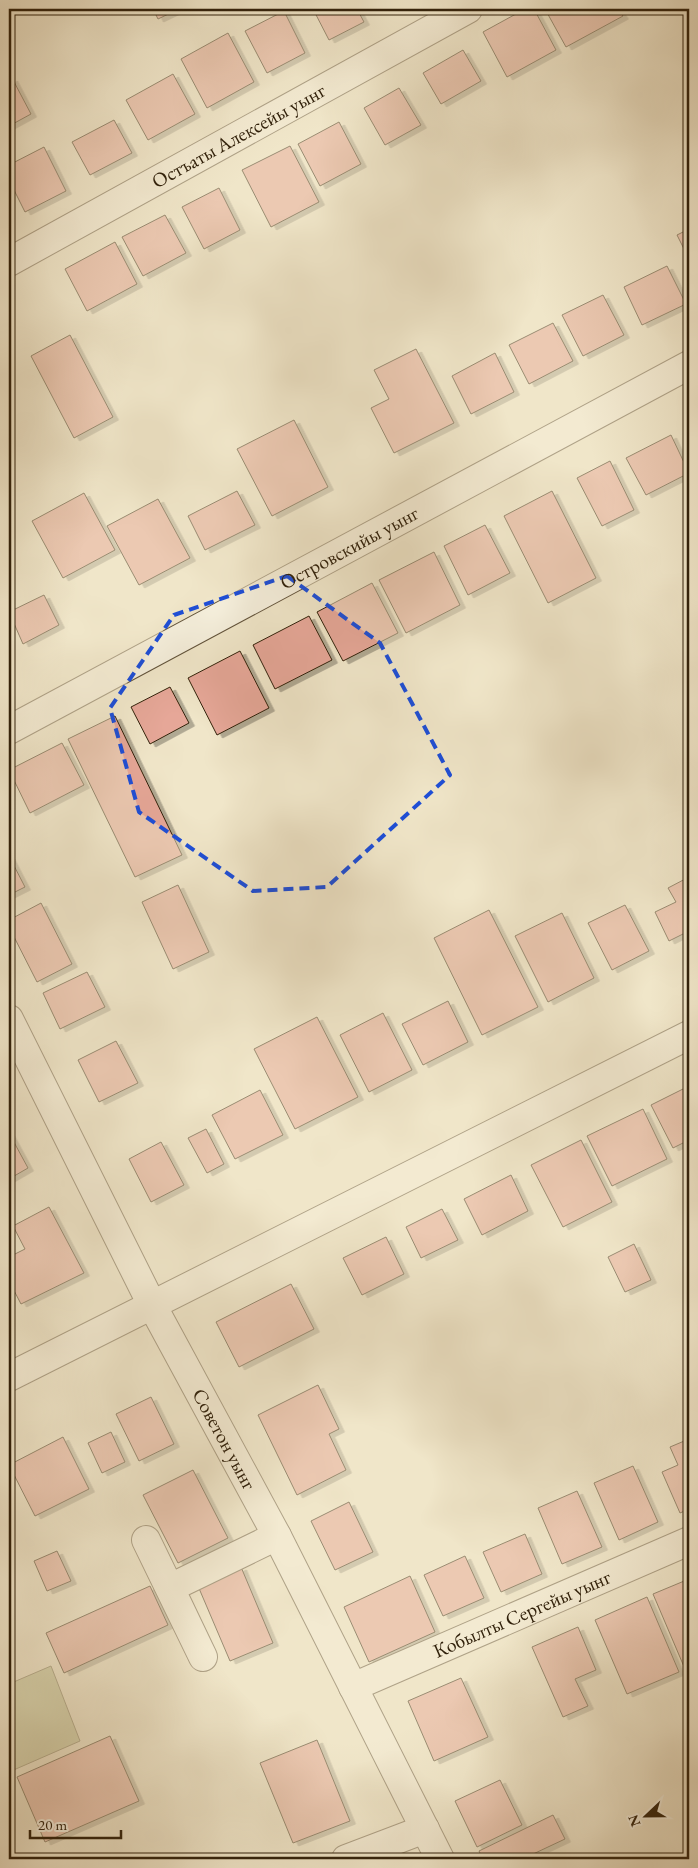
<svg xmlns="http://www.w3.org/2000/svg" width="698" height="1868" font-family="'EB Garamond',serif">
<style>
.green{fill:#bec393;stroke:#78724f}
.building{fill:#e6a798;stroke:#31210b;filter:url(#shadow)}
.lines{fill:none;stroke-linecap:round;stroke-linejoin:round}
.minor-casing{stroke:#61523a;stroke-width:30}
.minor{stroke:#f5efdc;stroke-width:28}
.marked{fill:none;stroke:#1d4ed8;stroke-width:4;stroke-dasharray:10 6;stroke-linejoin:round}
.labels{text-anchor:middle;stroke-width:5;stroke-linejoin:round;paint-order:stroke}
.street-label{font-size:20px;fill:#31210b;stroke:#f5efdc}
</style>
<defs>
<filter id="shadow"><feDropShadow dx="5.5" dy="3" stdDeviation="0" flood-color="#0004"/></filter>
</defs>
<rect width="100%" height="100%" fill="#f0e6c9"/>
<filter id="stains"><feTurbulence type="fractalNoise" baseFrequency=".004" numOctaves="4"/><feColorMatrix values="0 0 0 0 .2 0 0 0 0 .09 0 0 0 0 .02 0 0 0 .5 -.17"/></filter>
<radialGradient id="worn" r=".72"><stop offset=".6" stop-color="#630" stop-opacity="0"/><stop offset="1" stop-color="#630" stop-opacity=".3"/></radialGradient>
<path class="green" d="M51,1666L80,1741L9,1772V1684Z"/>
<path class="building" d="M153,9H179L158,19Z
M313,9H357L364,22L329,40Z
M525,9H534L556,50L507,77L483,32Z
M545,9H618L623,16L566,47Z
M284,11L305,53L267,73L245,31Z
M228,33L254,82L207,108L181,59Z
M463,50L481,81L441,104L423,73Z
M173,74L195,114L148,140L126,100Z
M12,78L31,114L9,126V80Z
M399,88L421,125L385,145L364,108Z
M114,120L132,153L90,175L72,142Z
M339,122L361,164L320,186L298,144Z
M290,146L319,202L271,227L242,170Z
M44,147L66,191L25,212L9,180V165Z
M219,188L240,230L204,249L182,207Z
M165,215L186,253L143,276L122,237Z
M689,229V259L677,235Z
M115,242L137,284L87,311L65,269Z
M667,266L686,304L642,325L624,287Z
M603,295L624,335L583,356L562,315Z
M553,323L573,361L529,384L509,345Z
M70,335L113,417L74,438L31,356Z
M416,349L454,423L394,453L371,408L389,399L374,370Z
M495,353L514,392L471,414L452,376Z
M294,420L328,487L272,516L237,449Z
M671,435L689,473L646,495L626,458Z
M610,461L634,510L602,526L577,478Z
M237,491L255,525L205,550L188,516Z
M552,491L596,578L548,603L504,516Z
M84,493L115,550L63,578L32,521Z
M158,499L190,558L139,585L107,526Z
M485,525L510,573L468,595L444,546Z
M434,552L460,605L406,633L379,580Z
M372,583L398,633L343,661L317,612Z
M44,595L59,625L23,644L9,612Z
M309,616L332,660L275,689L253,645Z
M240,651L269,708L217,735L188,678Z
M170,687L189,723L150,744L131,707Z
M115,716L182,855L135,877L68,739Z
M62,743L84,785L30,813L9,770Z
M9,856L25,887L9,895Z
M689,877V931L669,941L655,912L676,902L668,888Z
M178,885L209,952L173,969L142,902Z
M41,903L72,964L37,982L9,927V920Z
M625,905L649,951L612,970L588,923Z
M489,910L538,1007L482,1035L434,938Z
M562,913L594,978L548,1002L515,936Z
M87,972L105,1007L60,1029L43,993Z
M448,1001L468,1042L423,1065L402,1024Z
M383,1013L412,1070L369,1092L340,1035Z
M317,1017L358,1097L295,1129L254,1049Z
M116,1041L138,1083L99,1102L78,1060Z
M685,1088L689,1096V1140L673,1148L651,1105Z
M260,1090L283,1135L235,1159L212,1115Z
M643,1109L667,1159L612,1186L587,1136Z
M206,1129L224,1164L207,1173L188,1138Z
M9,1133L28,1168L9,1179Z
M581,1140L612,1202L563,1227L531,1165Z
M161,1142L184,1185L151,1202L129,1159Z
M511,1175L528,1211L482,1235L464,1199Z
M49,1207L84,1273L21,1304L9,1281V1257L25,1249L13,1226Z
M442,1209L458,1240L421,1258L406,1227Z
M386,1237L404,1274L362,1295L343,1258Z
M634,1244L651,1280L625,1292L608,1257Z
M291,1284L314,1329L239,1367L216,1322Z
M318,1385L339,1429L329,1434L346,1470L297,1495L258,1415Z
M151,1397L174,1444L139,1461L116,1414Z
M111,1432L125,1462L102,1473L88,1443Z
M63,1437L89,1489L35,1516L9,1465Z
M689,1439V1509L680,1513L662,1472L678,1465L670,1447Z
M633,1466L658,1522L619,1540L594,1483Z
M193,1470L228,1538L178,1563L143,1495Z
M577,1491L602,1547L562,1564L538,1508Z
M349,1502L373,1552L335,1570L311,1521Z
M525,1534L542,1574L501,1592L483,1552Z
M57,1551L71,1581L47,1591L34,1561Z
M465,1556L484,1598L443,1616L424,1575Z
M241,1567L273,1643L230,1661L198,1586Z
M410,1576L435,1632L369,1662L344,1607Z
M689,1579V1667L685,1669L653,1594Z
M150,1586L168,1625L64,1673L46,1633Z
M647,1597L679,1672L627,1694L595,1620Z
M578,1627L596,1670L575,1679L588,1706L563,1717L532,1647Z
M461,1678L488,1737L434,1761L408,1701Z
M110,1736L139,1801L45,1842L17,1777Z
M317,1740L350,1821L293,1843L260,1763Z
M500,1780L522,1825L477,1847L455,1801Z
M553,1815L565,1839L531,1855L532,1859H483L479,1851Z"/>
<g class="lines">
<defs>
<g id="minor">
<path id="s1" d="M9,262L468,9"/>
<path id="s2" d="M9,730L689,365"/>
<path id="s3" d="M9,1019L152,1305L277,1536L440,1859"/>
<path d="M9,1377L689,1035"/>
<path d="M146,1540L203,1657L170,1588L277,1536"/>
<path id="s4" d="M353,1687L689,1541"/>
<path d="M346,1859L425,1829"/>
</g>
</defs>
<use href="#minor" class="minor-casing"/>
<use href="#minor" class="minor"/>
</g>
<path d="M0 0H698V1868H0ZM287,576L380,643L450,775L327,887L253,891L139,812L110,708L174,615Z" fill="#f0e6c9" fill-opacity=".55" fill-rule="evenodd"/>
<path class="marked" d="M287,576L380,643L450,775L327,887L253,891L139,812L110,708L174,615Z"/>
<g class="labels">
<g class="street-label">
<text dy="7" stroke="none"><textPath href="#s1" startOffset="262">Остъаты Алексейы уынг</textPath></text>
<text dy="7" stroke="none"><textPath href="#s2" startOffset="386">Островскийы уынг</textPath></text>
<text dy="7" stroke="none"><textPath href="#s3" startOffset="472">Советон уынг</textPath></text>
<text dy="7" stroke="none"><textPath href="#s4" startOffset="184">Кобылты Сергейы уынг</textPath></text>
</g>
</g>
<rect width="698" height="1868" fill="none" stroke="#f0e6c9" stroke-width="30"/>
<rect x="10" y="10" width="678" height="1848" fill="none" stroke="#31210b" stroke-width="2.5"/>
<rect x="15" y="15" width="668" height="1838" fill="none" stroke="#31210b"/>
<g transform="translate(646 1816) rotate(248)" stroke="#f5efdc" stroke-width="4" paint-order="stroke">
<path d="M0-4L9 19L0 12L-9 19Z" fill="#31210b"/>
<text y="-8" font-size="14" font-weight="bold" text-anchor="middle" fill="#31210b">N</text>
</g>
<path d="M30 1830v8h91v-8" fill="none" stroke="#31210b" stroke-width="2.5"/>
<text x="38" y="1830" font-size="15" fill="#31210b" stroke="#f5efdc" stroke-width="4" paint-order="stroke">20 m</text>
<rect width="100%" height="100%" filter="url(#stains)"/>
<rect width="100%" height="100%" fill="url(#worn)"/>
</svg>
